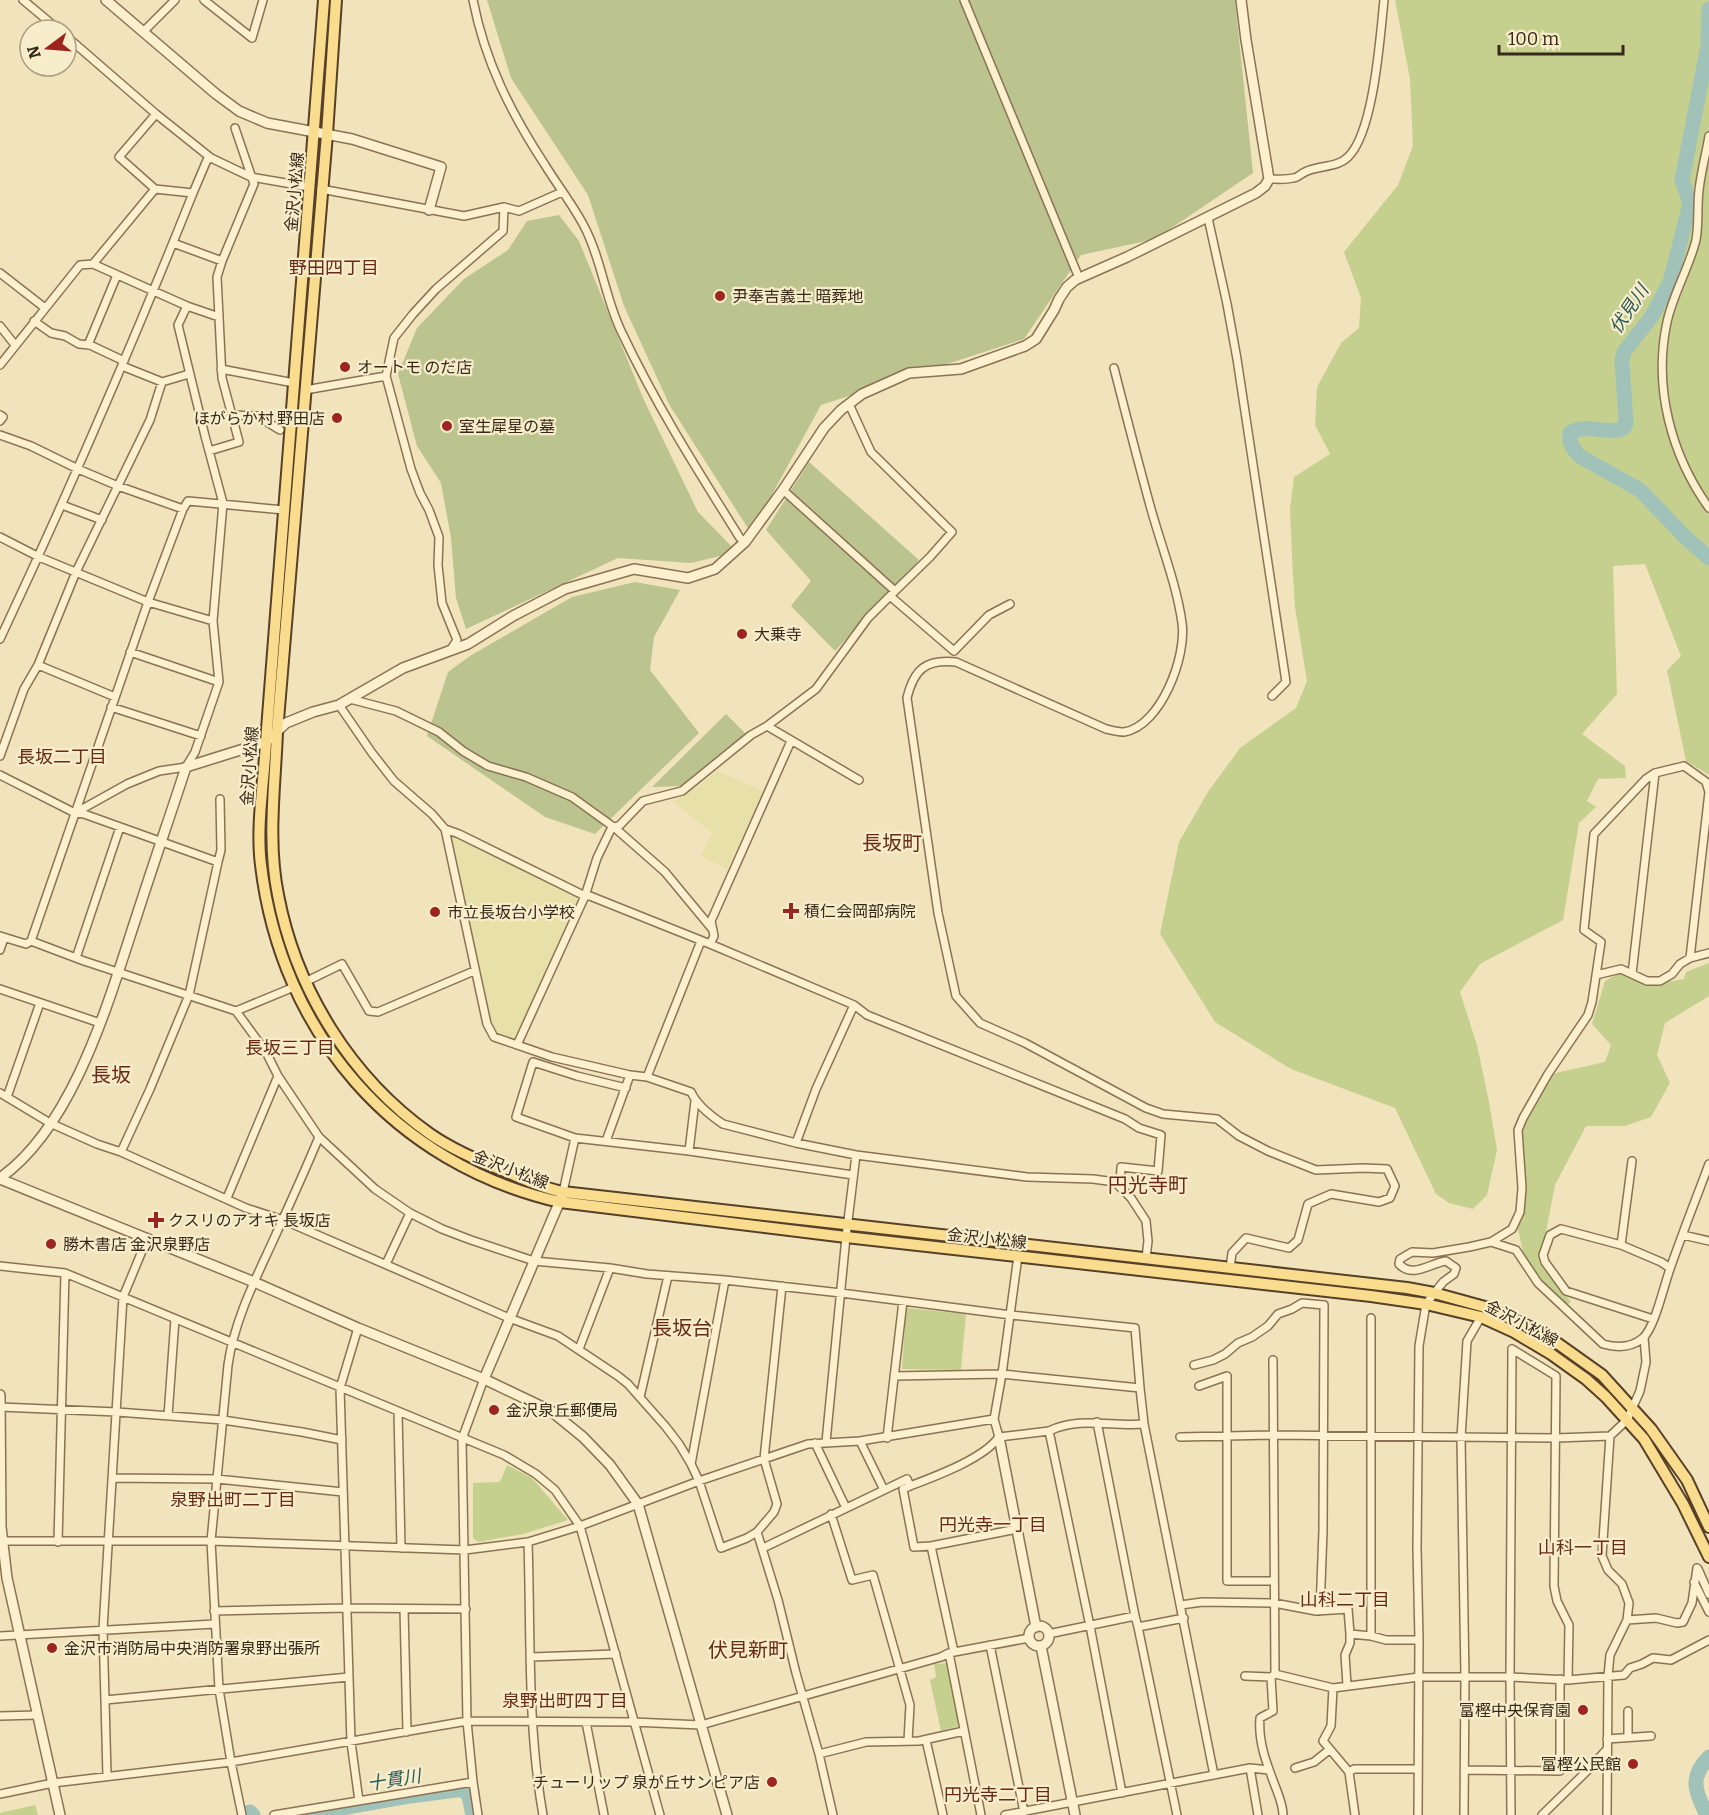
<svg xmlns="http://www.w3.org/2000/svg" width="1709" height="1815" font-family="Bitter,'Noto Sans JP',serif">
<style>
.farmland{fill:#e7e0a8}
.green{fill:#c5d08f}
.cemetery{fill:#bbc38f}
.lines{fill:none;stroke-linecap:round;stroke-linejoin:round}
.river{stroke:#a0c2b9;stroke-width:15}
.minor-casing{stroke:#8a7354;stroke-width:10}
.tertiary-casing{stroke:#8a7354;stroke-width:12}
.primary-casing{stroke:#564029;stroke-width:14}
.minor{stroke:#fcf0cf;stroke-width:7}
.tertiary{stroke:#fcf0cf;stroke-width:9}
.primary{stroke:#f9dc8e;stroke-width:10}
.poi-dot{fill:#9d241f;stroke:#f8edcb;stroke-width:2}
.labels{text-anchor:middle;stroke-width:4.5;stroke-linejoin:round;paint-order:stroke}
.street-label{font-size:16px;fill:#37291a;stroke:#f8edcb}
.poi-label{font-size:16px;fill:#37291a;stroke:#f8edcb;text-anchor:start}
.neighbourhood-label{font-size:18px;fill:#672b16;stroke:#f8edcb}
.water-label{font-size:18px;font-style:italic;fill:#285858;stroke:#f8edcb}
.quarter-label{font-size:20px;fill:#672b16;stroke:#f8edcb}
</style>
<rect width="100%" height="100%" fill="#f1e3bb"/>
<path class="farmland" d="M717,771L763,791L727,869L701,856L712,833L673,801L693,790Z
M445,829L590,896L517,1045L487,1024Z"/>
<path class="green" d="M1395,0H1709V775L1686,761L1667,670L1681,656L1645,564L1613,566L1617,694L1582,734L1625,766L1626,778L1598,779L1587,801L1596,807L1579,823L1563,920L1480,964L1460,992L1477,1045L1489,1102L1497,1150L1487,1195L1473,1209L1449,1203L1436,1194L1395,1108L1291,1069L1215,1022L1160,934L1179,842L1208,792L1240,748L1296,708L1307,681L1295,607L1293,577L1290,509L1294,477L1330,454L1315,425L1317,387L1341,343L1359,328L1361,298L1344,252L1398,185L1413,146L1410,79Z
M1709,963V996L1665,1023L1657,1055L1670,1083L1651,1117L1625,1126H1586L1555,1185L1540,1263L1571,1302L1567,1305L1539,1280L1523,1252L1518,1229L1526,1200L1520,1130L1551,1074L1605,1062L1611,1045L1592,1024L1605,981L1621,972L1647,985L1684,979L1686,972Z
M906,1308L966,1314L961,1370L902,1369Z
M507,1465L532,1478L568,1520L523,1534L478,1542L473,1538V1483L500,1482Z
M947,1663L959,1726L941,1731L930,1680L936,1677L934,1664Z
M35,1805L38,1815H0V1813Z"/>
<path class="cemetery" d="M487,0H1235L1253,173L1155,239L1081,255L1024,339L821,405L751,533L670,406L624,306L588,195L511,78Z
M559,215L579,241L643,398L698,512L737,552L691,563L618,558L466,629L456,598L451,538L441,483L417,446L398,374L417,328L464,279L508,250L527,221Z
M809,462L919,560L835,651L791,606L811,581L766,530Z
M635,582L680,590L654,637L650,670L699,733L595,834L545,817L427,736L448,672L470,656L572,597Z
M726,714L746,734L682,786L652,787Z"/>
<g class="lines">
<path class="river" d="M1709,9L1708,46L1682,180L1690,203L1681,239L1670,282L1652,316L1624,352L1622,360L1626,423L1624,428C1606,436 1587,422 1570,433C1568,443 1574,451 1581,457L1640,490L1685,537L1709,558
M250,1812L253,1815
M303,1815L403,1797L463,1789L469,1796L473,1815
M1707,1815C1695,1792 1689,1777 1709,1757"/>
<defs>
<path id="minor" d="M23,0L59,30
M204,0L252,38L263,0
M473,0C485,62 511,113 545,165C558,186 573,205 584,226C602,260 605,299 622,333C656,405 698,471 740,538L745,542
M964,0L1079,278
M143,32L175,0
M66,36L156,114
M1709,136C1706,154 1701,172 1699,190C1697,207 1699,223 1696,240C1689,268 1673,294 1667,322C1653,387 1671,455 1709,508
M1269,179C1277,179 1285,180 1293,178C1298,178 1300,174 1305,172C1318,165 1337,168 1348,157C1374,132 1380,37 1384,0
M155,189L119,157L156,114L211,158
M321,189L464,216L504,207L519,211L562,192
M193,193L207,160L211,158L251,177L309,187
M1208,218L1227,304L1237,359L1286,682L1272,696
M173,243L222,261
M0,273L45,308
M187,306L219,317L217,277L222,261L254,184L235,128
M34,321L51,333L65,336L79,344L90,345L124,361
M0,326L15,345
M88,345L117,275
M0,365L80,265L93,264L187,306L178,325L205,436L223,503L213,621L219,682L195,752L186,767L159,771L127,784L75,813
M122,366L162,382L189,374
M1114,368C1126,415 1138,462 1151,509C1161,545 1177,586 1182,623C1187,656 1161,726 1124,732C1118,732 1111,730 1106,729L956,662C926,659 914,669 907,698L938,913L956,996L980,1023L1025,1043L1146,1108L1163,1114L1217,1119L1239,1136L1268,1151L1316,1170L1363,1168L1387,1169L1395,1186L1390,1198L1379,1202L1331,1194L1308,1204L1298,1240L1289,1248L1246,1238L1232,1253L1230,1268
M221,369L294,383
M305,390L386,376
M849,404L871,452L952,532L930,557L895,591
M0,415L3,417L0,421
M232,415L257,416L280,430
M0,435L31,446L78,469L118,486L183,509
M209,451L239,442L222,378L219,317
M62,505L102,520
M0,537L39,557L148,602L213,621
M890,596L954,651L989,615L1010,604
M0,639C69,492 133,343 193,193L155,189L93,264
M450,651L457,640L442,603L438,565L439,537L429,510L420,493L411,469L386,376L394,338L413,314L436,289L503,231L504,207
M130,652L219,682
M38,665L115,697
M350,699L396,711L439,732L463,751L488,766L526,777L572,797L615,828L665,872L713,930
M339,705L372,753L394,781L432,814L445,829L487,1024L494,1037L552,1057L630,1075
M111,707L201,736
M767,726L859,780
M0,756L24,689L38,665L76,572L150,420L162,382
M0,775L75,813L84,814L218,862L189,995L150,1089L121,1152
M445,829L459,834L585,896H590L710,944L854,1005L867,1015L1125,1119L1139,1128L1161,1135L1158,1171L1121,1167L1120,1187
M218,862L221,850L220,799
M0,936L26,944L31,941L84,961L236,1011L266,1052L278,1076L319,1137L375,1189L410,1213L442,1229L471,1240L534,1261L610,1268L647,1274L725,1280L841,1293L1011,1315L1135,1328L1140,1388
M31,941L148,602L183,509L188,501L284,510
M710,944L714,936L711,921L791,741
M0,950L4,938
M76,958L120,827
M1690,958L1709,792L1706,782
M1632,974L1655,773
M1596,975L1621,969L1647,981H1660L1672,974L1680,964L1690,958L1709,953
M305,982L342,964L369,1011L378,1012L474,971
M0,989L100,1023
M236,1011L294,987
M517,1045L585,896L597,858L611,829L620,825L643,801L682,791L751,735L767,726L816,689L868,618L895,591L783,490
M647,1077L701,941
M626,1088L577,1076L533,1062L516,1117L575,1138L689,1151L853,1175
M0,1093L50,1123L97,1144L121,1152L246,1208L283,1220L509,1318L558,1336L618,1376L628,1384L666,1427L679,1444L691,1464L699,1481L721,1548L747,1538L757,1532L778,1600L796,1673L819,1754L833,1815
M7,1097L40,1003
M606,1141L630,1075L647,1077L691,1092C697,1105 711,1116 723,1124L796,1143L856,1155L1027,1177L1093,1179L1115,1182L1131,1198L1146,1221L1148,1241L1146,1258
M796,1143L816,1089L854,1005
M689,1151L695,1101
M563,1192L575,1138
M227,1198L278,1076
M1683,1235L1709,1241
M147,1239L123,1297L103,1629L105,1700L349,1677
M1491,1242L1516,1250L1538,1283L1603,1344C1617,1348 1631,1348 1643,1338C1655,1327 1664,1285 1670,1269C1682,1234 1696,1199 1709,1164
M1621,1245L1632,1161
M386,1264L410,1213
M0,1266L65,1273L504,1455L536,1474L555,1490L580,1526L660,1815
M1371,1318V1636
M1653,1319L1566,1291L1545,1262L1543,1255L1550,1235L1561,1229L1621,1245L1661,1262L1670,1268
M358,1328L340,1388L351,1742L359,1801
M1644,1337L1646,1362L1640,1391L1627,1420L1610,1436L1602,1556L1608,1570L1622,1584L1629,1603L1627,1620L1656,1618L1677,1623L1683,1622L1692,1603L1697,1568
M579,1349L610,1268
M1512,1349L1556,1376L1554,1586L1557,1601L1569,1625L1568,1680
M1273,1360L1275,1674L1271,1677L1273,1711L1260,1718C1258,1741 1266,1762 1274,1783C1278,1794 1283,1804 1283,1815
M1194,1365L1213,1360L1225,1354L1238,1343L1252,1337L1268,1326L1278,1314L1292,1309L1302,1303L1324,1305L1323,1531L1320,1611
M894,1376L1002,1374L1018,1256
M1199,1386L1227,1376V1581H1273
M640,1397L668,1276
M0,1407L117,1412L223,1420L302,1432L342,1440
M398,1412L401,1548
M168,1416L175,1319
M994,1419L999,1437
M1097,1422L1135,1616
M1180,1437L1275,1435L1556,1438L1610,1436
M887,1438L903,1301
M860,1441L884,1490
M826,1442L846,1237L856,1155
M815,1443L846,1508
M691,1464L725,1280
M112,1478L217,1479L343,1492
M910,1486L903,1489L914,1547L931,1546L954,1652
M831,1514L852,1580L873,1575L910,1705L908,1741
M757,1532L774,1512L777,1504L764,1459L782,1286
M0,1541H211L465,1550L528,1542L580,1526L699,1481L808,1444L860,1441L994,1419L1002,1374L1140,1388L1144,1424L1214,1775
M58,1542L65,1273
M528,1542C531,1632 527,1725 543,1815
M931,1546L1017,1529
M763,1548L907,1479L910,1486C936,1476 983,1459 999,1437L1049,1431
M1698,1569L1709,1594
M1694,1582L1709,1612
M1181,1605L1202,1602L1274,1603L1316,1611L1348,1609L1350,1634V1643L1345,1655L1347,1685
M404,1609L407,1732
M214,1611L346,1608L466,1609
M1138,1627L1177,1815
M1048,1634L1135,1616L1138,1627L1184,1618
M1350,1634L1371,1636L1386,1640H1419
M0,1636L215,1624
M990,1645L1024,1812
M949,1653L981,1815
M531,1657L616,1654
M1275,1674L1333,1688
M1245,1676L1271,1677
M105,1700L107,1776
M1628,1711V1737
M0,1716L37,1715
M586,1722L604,1815
M1607,1739L1651,1736
M926,1740L943,1815
M819,1754L866,1742L919,1741L964,1731
M1250,1768L1258,1815
M1295,1768L1314,1762L1329,1750
M1465,1770L1560,1771V1679
M1349,1772L1354,1769H1418
M1122,1793L1090,1626L1049,1431C1080,1416 1111,1427 1144,1424
M0,1794L53,1783L231,1762L467,1721L633,1722L701,1725L941,1657L949,1653L1029,1638
M242,1815L231,1762L219,1689L211,1541L228,1365C234,1322 254,1282 272,1243C288,1208 304,1173 319,1137
M274,1815L473,1782
M478,1815L473,1782L467,1721L462,1439L484,1379
M1005,1815L1250,1768L1269,1770
M1355,1815L1349,1772L1323,1741L1331,1726L1333,1688L1419,1677H1510L1568,1680L1624,1675L1630,1668L1642,1664L1653,1658L1671,1660L1709,1640
M1418,1815L1419,1640L1417,1548L1419,1346L1426,1304L1443,1282L1454,1274L1456,1268L1446,1261C1430,1263 1413,1279 1399,1264L1400,1259L1412,1252L1433,1253L1469,1247L1491,1242L1512,1229L1520,1212L1522,1188L1518,1130L1523,1118L1548,1074L1588,1015L1592,1002L1601,942L1584,930L1594,834L1646,779L1655,773L1684,766L1709,784
M1464,1815L1465,1677L1461,1438L1467,1341L1481,1317
M1511,1815L1510,1677L1512,1349
M1542,1815L1587,1771L1607,1749
M1607,1815L1608,1676L1610,1655L1627,1620"/>
<path id="tertiary" d="M106,0L216,94L239,111L267,123L352,139L441,167L429,210
M0,1178C75,1125 109,999 137,915C153,865 170,816 186,767L266,742L286,723L313,712L339,705L403,668L468,644L513,616L565,589L634,569L688,578L715,569L745,542L783,490L824,428L841,410L862,394L909,373L961,369L1025,346L1036,339L1054,310L1059,299L1067,287L1075,280L1127,257L1256,193L1265,186L1269,179L1246,40L1241,0
M0,1179L254,1282L358,1328L484,1379L551,1411L583,1437L610,1465L638,1504L727,1815
M484,1379L562,1196
M0,1395L1,1527L7,1578L60,1815
M999,1437L1036,1627
M1029 1636a10 10 0 1 1 20 0a10 10 0 1 1-20 0Z
M1041,1646L1075,1815"/>
<path id="primary" d="M324,0L266,742C264,781 256,827 261,865C281,1033 394,1164 560,1202L846,1237L1371,1296L1426,1304L1481,1317L1514,1332L1551,1354L1586,1379L1606,1397L1644,1439L1683,1504L1709,1557
M336,0L327,134L277,732C275,786 267,841 278,895C296,990 351,1078 430,1134C453,1150 481,1162 507,1172C526,1180 543,1188 563,1192L1407,1288L1434,1293L1485,1307L1543,1333L1602,1375L1651,1429L1687,1480L1709,1527"/>
</defs>
<use href="#minor" class="minor-casing"/>
<use href="#tertiary" class="tertiary-casing"/>
<use href="#primary" class="primary-casing"/>
<use href="#minor" class="minor"/>
<use href="#tertiary" class="tertiary"/>
<use href="#primary" class="primary"/>
</g>
<g class="poi-dot">
<circle cx="720" cy="296" r="6"/>
<circle cx="345" cy="367" r="6"/>
<circle cx="337" cy="418" r="6"/>
<circle cx="447" cy="426" r="6"/>
<circle cx="742" cy="634" r="6"/>
<path d="M788 902h6v6h6v6h-6v6h-6v-6h-6v-6h6z"/>
<circle cx="435" cy="912" r="6"/>
<path d="M153 1211h6v6h6v6h-6v6h-6v-6h-6v-6h6z"/>
<circle cx="51" cy="1244" r="6"/>
<circle cx="494" cy="1410" r="6"/>
<circle cx="52" cy="1648" r="6"/>
<circle cx="1583" cy="1710" r="6"/>
<circle cx="1633" cy="1764" r="6"/>
<circle cx="772" cy="1782" r="6"/>
</g>
<g class="labels">
<g class="street-label">
<text transform="translate(294 192) rotate(-85)" y="6">金沢小松線</text>
<text transform="translate(249 766) rotate(-86)" y="6">金沢小松線</text>
<text transform="translate(511 1169) rotate(21)" y="6">金沢小松線</text>
<text transform="translate(987 1238) rotate(6)" y="6">金沢小松線</text>
<text transform="translate(1522 1323) rotate(28)" y="6">金沢小松線</text>
</g>
<g class="poi-label">
<text x="732" y="302">尹奉吉義士 暗葬地</text>
<text x="357" y="373">オートモ のだ店</text>
<text x="325" y="424" text-anchor="end">ほがらか村 野田店</text>
<text x="459" y="432">室生犀星の墓</text>
<text x="754" y="640">大乗寺</text>
<text x="804" y="917">積仁会岡部病院</text>
<text x="447" y="918">市立長坂台小学校</text>
<text x="168" y="1226">クスリのアオキ 長坂店</text>
<text x="63" y="1250">勝木書店 金沢泉野店</text>
<text x="506" y="1416">金沢泉丘郵便局</text>
<text x="64" y="1654">金沢市消防局中央消防署泉野出張所</text>
<text x="1571" y="1716" text-anchor="end">富樫中央保育園</text>
<text x="1621" y="1770" text-anchor="end">富樫公民館</text>
<text x="760" y="1788" text-anchor="end">チューリップ 泉が丘サンピア店</text>
</g>
<g class="neighbourhood-label">
<text x="334" y="274">野田四丁目</text>
<text x="62" y="763">長坂二丁目</text>
<text x="290" y="1054">長坂三丁目</text>
<text x="233" y="1506">泉野出町二丁目</text>
<text x="993" y="1531">円光寺一丁目</text>
<text x="1583" y="1554">山科一丁目</text>
<text x="1345" y="1606">山科二丁目</text>
<text x="565" y="1707">泉野出町四丁目</text>
<text x="998" y="1801">円光寺二丁目</text>
</g>
<g class="water-label">
<text transform="translate(1629 309) rotate(-56)" y="6">伏見川</text>
<text transform="translate(394 1780) rotate(-9)" y="6">十貫川</text>
</g>
<g class="quarter-label">
<text x="892" y="850">長坂町</text>
<text x="111" y="1082">長坂</text>
<text x="1148" y="1192">円光寺町</text>
<text x="682" y="1335">長坂台</text>
<text x="748" y="1657">伏見新町</text>
</g>
</g>
<g transform="translate(48 48) rotate(254)"><circle r="28" fill="#f8edcb" stroke="#ab9f84" stroke-width="1.5"/>
<path d="M0-4.5L10 22L0 15L-10 22Z" fill="#9d241f"/>
<text y="-9" font-size="16" font-weight="bold" text-anchor="middle" fill="#37291a">N</text>
</g>
<path d="M1499 45v9h124v-9" fill="none" stroke="#37291a" stroke-width="3"/>
<text x="1508" y="45" font-size="18" fill="#37291a" stroke="#f8edcb" stroke-width="4.5" paint-order="stroke">100 m</text>
</svg>
